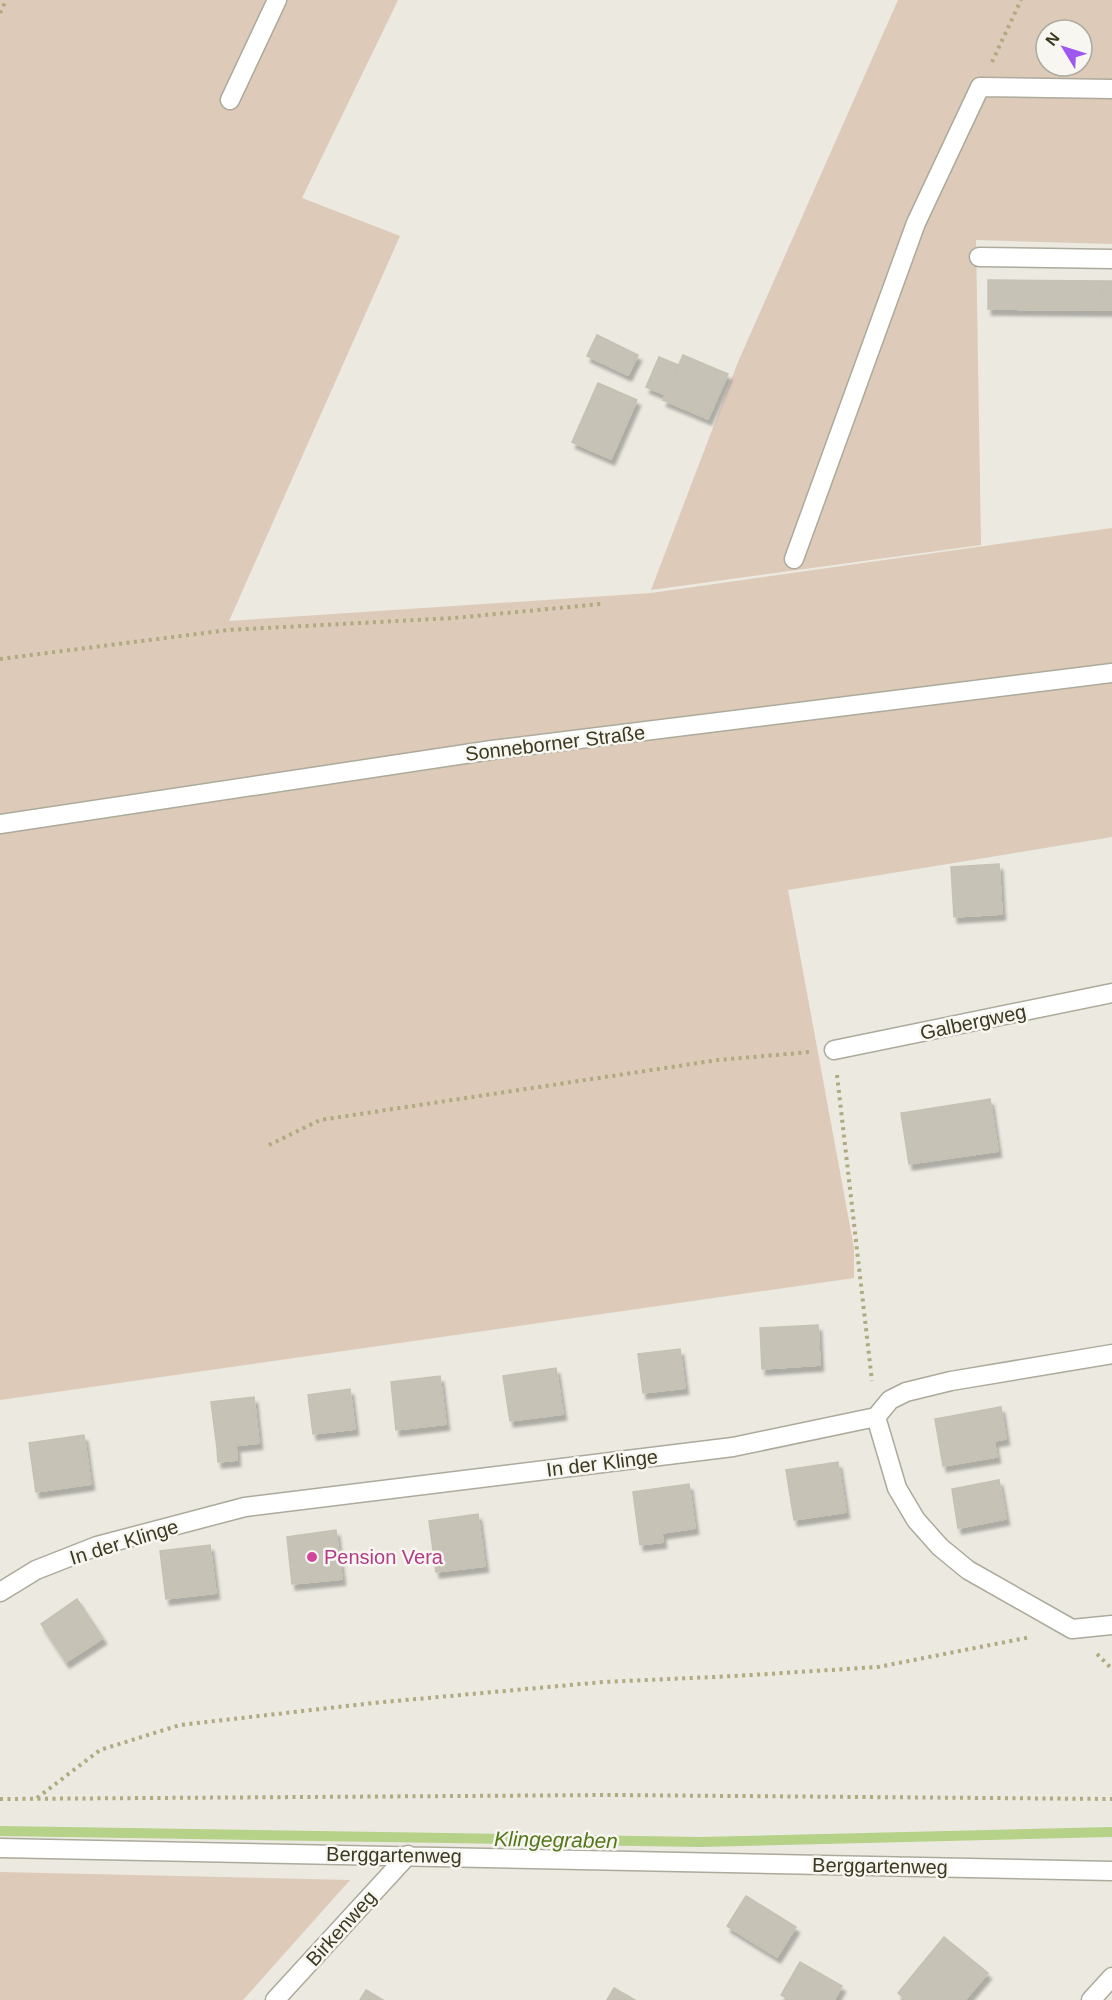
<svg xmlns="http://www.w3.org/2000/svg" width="1112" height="2000" font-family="Helvetica,sans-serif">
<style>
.green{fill:#ddcab9;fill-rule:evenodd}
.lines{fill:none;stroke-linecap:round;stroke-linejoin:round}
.stream{stroke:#b6d188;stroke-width:10}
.building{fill:#c6c2b5;stroke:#c5c1b3;stroke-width:1.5;filter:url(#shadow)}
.minor-casing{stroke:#acaa9b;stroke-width:21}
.path{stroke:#afaa80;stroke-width:4;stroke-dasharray:3 4.5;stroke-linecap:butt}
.minor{stroke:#fff;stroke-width:18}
.hotel-dot{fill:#d1479c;stroke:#f8f6f1;stroke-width:2}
.labels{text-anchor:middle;stroke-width:5;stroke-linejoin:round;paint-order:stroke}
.street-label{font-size:20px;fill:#3b3a21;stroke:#f8f6f1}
.hotel-label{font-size:20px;fill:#b23c85;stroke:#f8f6f1;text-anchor:start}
.water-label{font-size:21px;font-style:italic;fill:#54771b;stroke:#f8f6f1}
</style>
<defs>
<filter id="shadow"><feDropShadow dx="3.5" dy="6" stdDeviation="1.5" flood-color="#0004"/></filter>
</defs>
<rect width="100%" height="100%" fill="#ebe9e0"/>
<path class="green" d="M0,0H398L302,198L400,236L229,621L651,593L1112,528V837L788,890L854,1248V1278L0,1400Z
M898,0H1112V244L976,240L981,545L651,590L738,362ZM1046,30H1082V66H1046Z
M0,1872L350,1880L243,2000H0Z"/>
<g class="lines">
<path class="stream" d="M0,1831L700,1842L1112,1832"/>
</g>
<path class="building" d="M988,280L1103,281L1102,310L988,309Z
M1103,281H1112V310H1102Z
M597,335L638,355L628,375L587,356Z
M683,355L711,367L692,412L663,400Z
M659,357L678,365L666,395L646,387Z
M711,367L728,374L708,419L692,412Z
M598,383L637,400L611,459L572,442Z
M999,864L1002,914L954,917L951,867Z
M990,1099L998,1151L909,1164L901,1113Z
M818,1325L820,1365L762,1369L760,1328Z
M680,1349L685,1388L643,1393L638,1354Z
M556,1368L563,1414L510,1421L503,1376Z
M440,1376L446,1424L396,1430L391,1382Z
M350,1389L355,1429L313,1434L308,1395Z
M254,1397L259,1443L217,1448L211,1402Z
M1001,1407L1006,1439L994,1441L997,1457L943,1466L935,1419Z
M84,1435L91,1484L36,1492L29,1443Z
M236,1445L237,1460L218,1462L217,1448Z
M838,1462L846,1512L794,1520L786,1470Z
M999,1480L1006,1519L958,1528L952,1489Z
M689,1484L695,1528L662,1533L663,1542L640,1545L633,1492Z
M478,1514L485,1566L436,1572L429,1521Z
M336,1530L342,1579L292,1584L287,1537Z
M210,1545L216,1593L166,1599L160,1551Z
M77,1599L103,1638L66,1662L41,1624Z
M746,1896L796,1927L777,1957L727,1926Z
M944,1937L988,1973L965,2000H906L898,1993Z
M800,1962L842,1986L834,2000H790L781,1995Z
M614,1988L635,2000H607Z
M366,1990L383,2000H360Z"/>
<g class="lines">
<defs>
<path id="minor" d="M230,100L277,0
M979,257L1112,259
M794,559L916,223L980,87L1112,89
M0,824L492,750L1112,673
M834,1050L1112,993
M876,1417L890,1400L906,1392L951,1381L1112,1354
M0,1592L36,1570L97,1546L245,1507L733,1447L876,1417L897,1488L916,1520L940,1547L968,1570L1072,1629L1112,1625
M0,1848L1112,1871
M275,2000L408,1855
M1091,2000L1112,1977"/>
</defs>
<use href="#minor" class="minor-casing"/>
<path class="path" d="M0,13L6,0
M992,62L1021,0
M0,659L228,630L454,618L601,604
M837,1075L872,1381
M269,1145L320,1120L718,1060L810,1052
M1097,1654L1112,1669
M37,1798L100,1750L180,1725L373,1703L603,1682L735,1676L878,1667L1031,1637
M0,1799L610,1795L1112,1799"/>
<use href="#minor" class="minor"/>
</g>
<circle class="hotel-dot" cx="312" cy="1557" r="6"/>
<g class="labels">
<g class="street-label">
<text transform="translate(555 743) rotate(-7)" y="7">Sonneborner Straße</text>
<text transform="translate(973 1022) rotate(-12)" y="7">Galbergweg</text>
<text transform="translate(602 1463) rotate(-7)" y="7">In der Klinge</text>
<text transform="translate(124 1542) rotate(-17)" y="7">In der Klinge</text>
<text transform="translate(394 1855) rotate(1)" y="7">Berggartenweg</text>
<text transform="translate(880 1866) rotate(1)" y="7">Berggartenweg</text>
<text transform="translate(341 1928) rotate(-48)" y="7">Birkenweg</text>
</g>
<g class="hotel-label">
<text x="324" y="1564">Pension Vera</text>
</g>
<g class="water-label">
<text transform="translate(556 1840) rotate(1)" y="7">Klingegraben</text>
</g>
</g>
<g transform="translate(1064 48) rotate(308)"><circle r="28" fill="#f8f6f1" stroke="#acab9e" stroke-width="1.5"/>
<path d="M0-4.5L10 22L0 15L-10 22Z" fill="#9f57f2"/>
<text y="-9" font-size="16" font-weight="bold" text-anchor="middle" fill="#3b3a21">N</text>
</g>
</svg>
